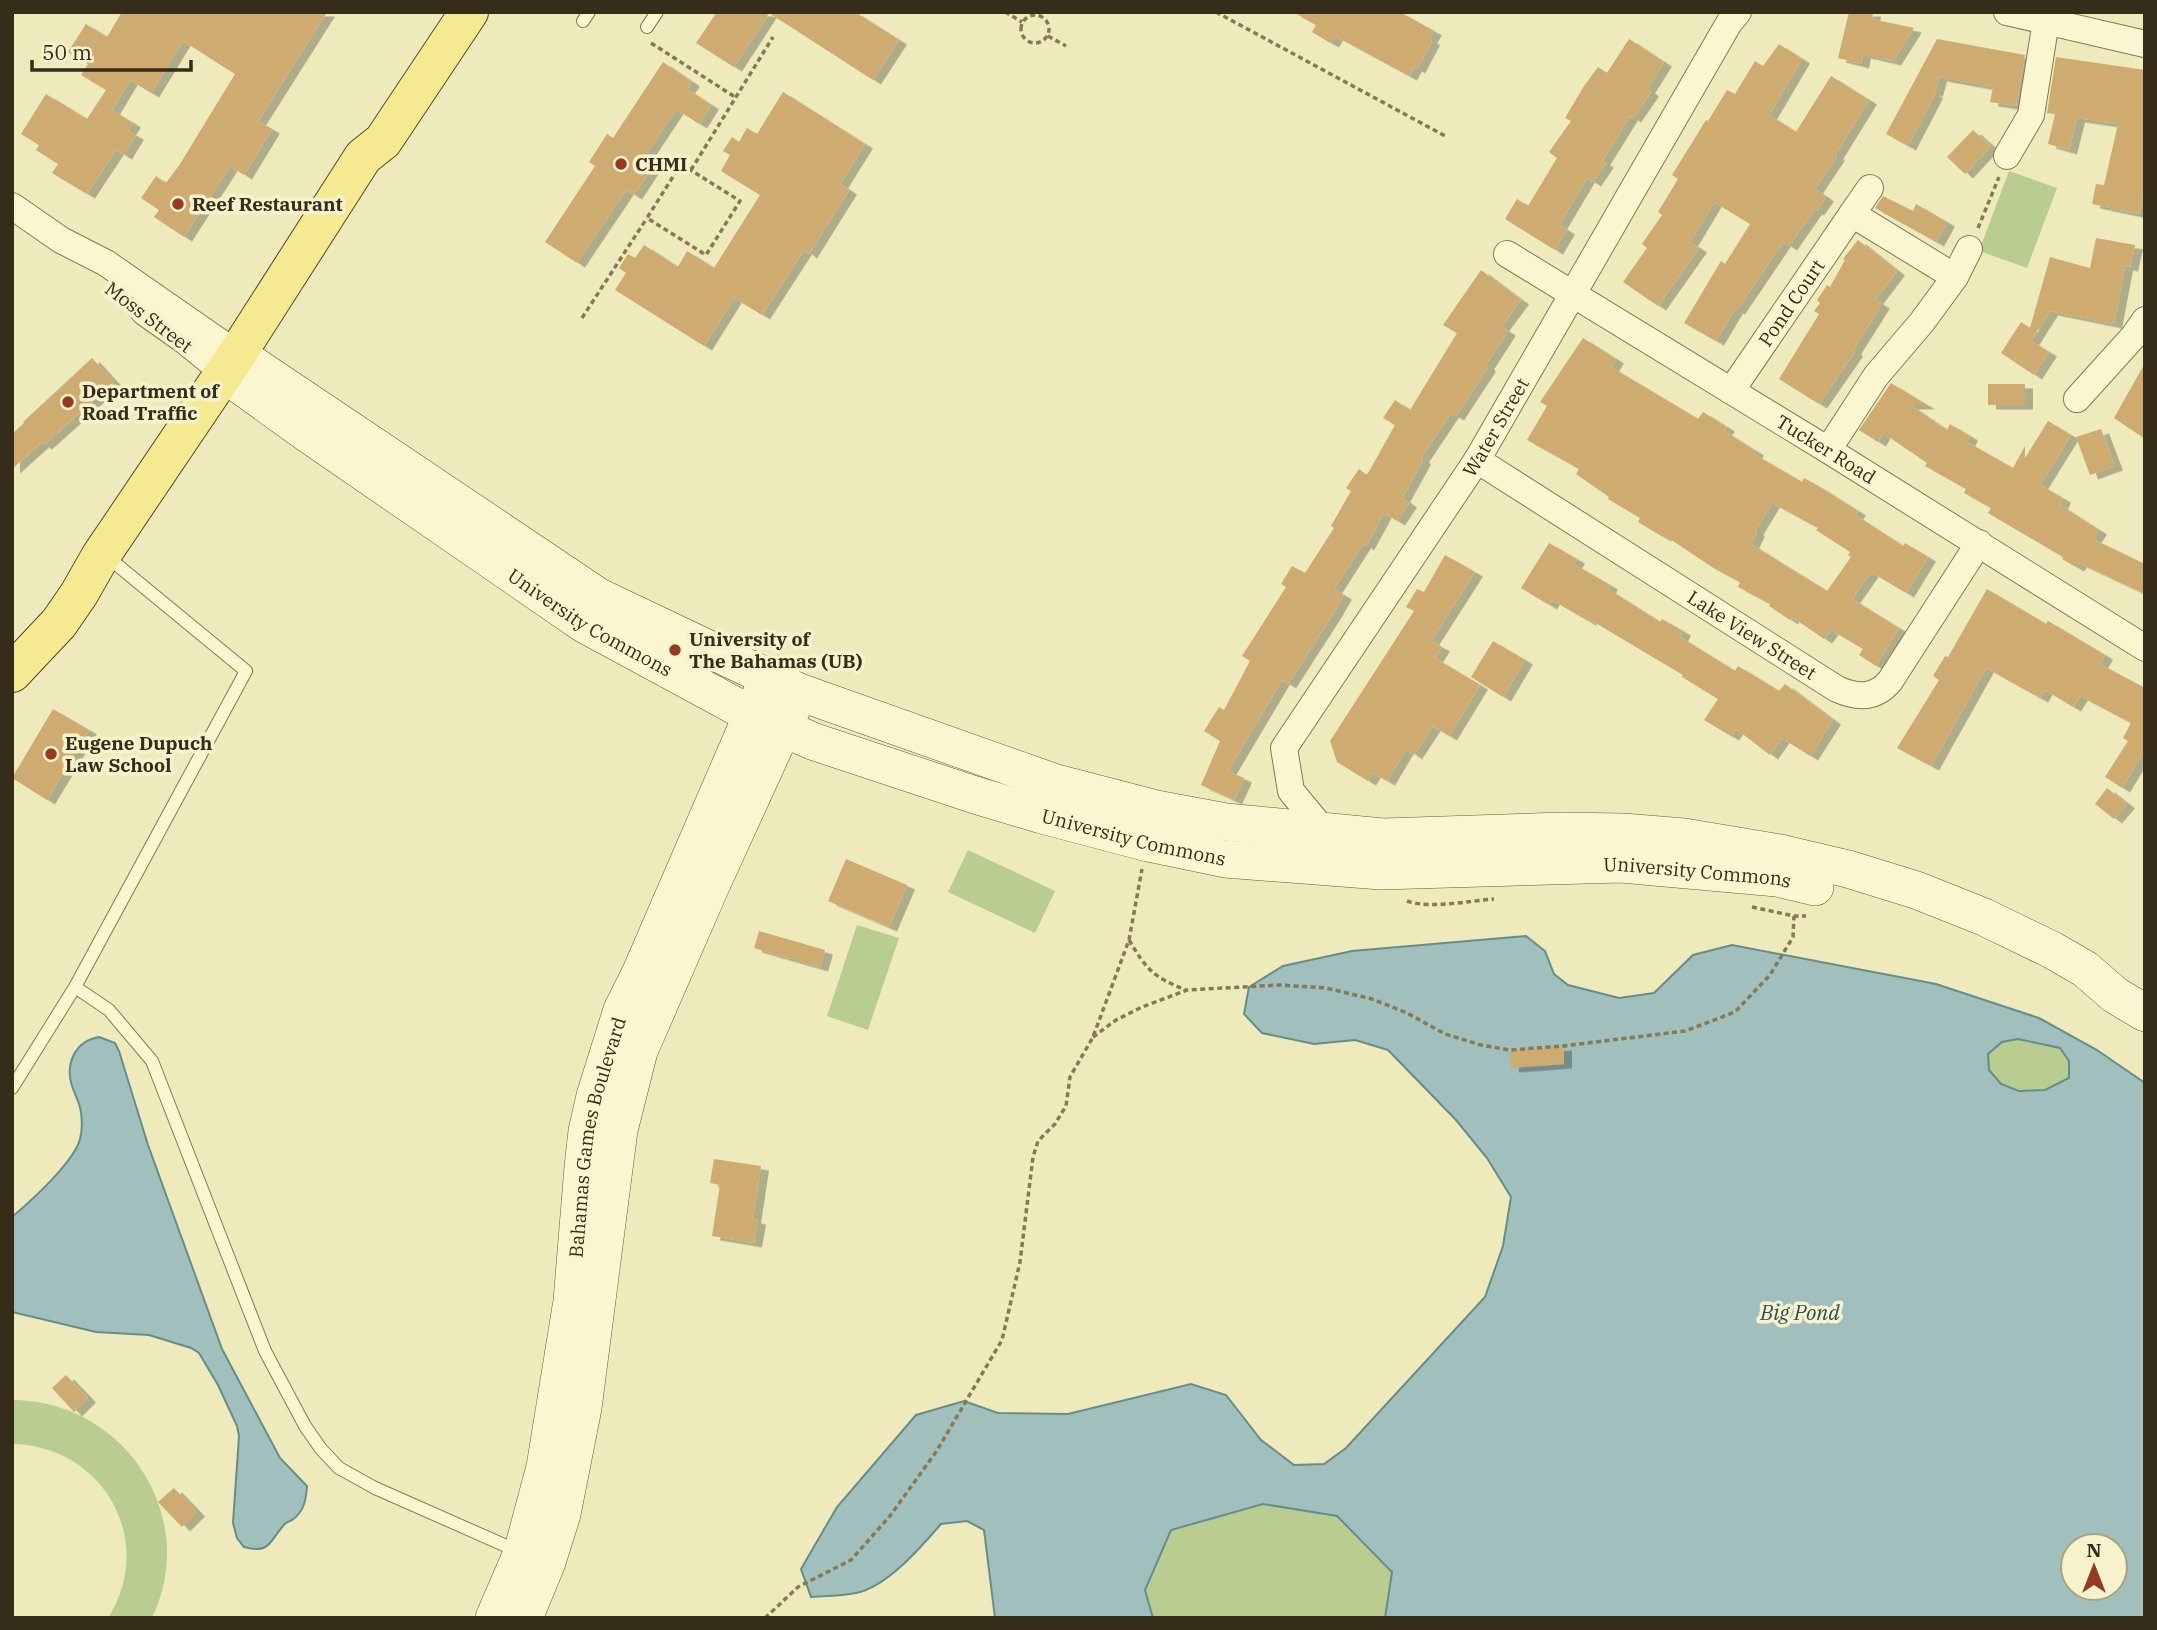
<svg xmlns="http://www.w3.org/2000/svg" width="2157" height="1630" font-family="'IBM Plex Serif',serif">
<style>
.green{fill:#b9cd90}
.water{fill:#a0bfbd;stroke:#678d8b;stroke-width:2;fill-rule:evenodd}
.building{fill:#ceab70;fill-rule:evenodd;filter:url(#shadow)}
.lines{fill:none;stroke-linecap:round;stroke-linejoin:round}
.lane-casing{stroke:#867955;stroke-width:14}
.street-casing{stroke:#867955;stroke-width:28}
.secondary-casing{stroke:#685a38;stroke-width:38}
.primary-casing{stroke:#53462a;stroke-width:40}
.path{stroke:#867955;stroke-width:3.5;stroke-dasharray:5 3.5;stroke-linecap:butt}
.lane{stroke:#faf6cf;stroke-width:12}
.street{stroke:#faf6cf;stroke-width:26}
.secondary{stroke:#faf6cf;stroke-width:37}
.primary{stroke:#f5ea91;stroke-width:38}
.poi-dot{fill:#973a23;stroke:#f6f2cb;stroke-width:2.5}
.labels{text-anchor:middle;stroke-width:7;stroke-linejoin:round;paint-order:stroke}
.poi-label{font-size:19px;font-weight:bold;fill:#352d1a;stroke:#f6f2cb;text-anchor:start}
.street-label{font-size:19px;fill:#352d1a;stroke:#f6f2cb}
.water-label{font-size:21px;font-style:italic;fill:#294f55;stroke:#f6f2cb}
</style>
<defs>
<filter id="shadow"><feDropShadow dx="8" dy="4.5" stdDeviation="0" flood-color="#0004"/></filter>
</defs>
<rect width="100%" height="100%" fill="#efeabc"/>
<path class="green" d="M2009,171L2057,188L2027,268L1979,251Z
M968,850L1055,891L1035,933L948,892Z
M857,925L899,938L868,1030L827,1016Z
M2018,1039L2061,1048L2069,1061V1079L2045,1090L2019,1091L2001,1084L1989,1070L1988,1054L2002,1042Z
M12,1400C124,1400 201,1516 152,1618H108C157,1541 103,1445 12,1444Z
M1263,1504L1337,1516L1392,1572L1385,1618H1153L1145,1590L1171,1530Z"/>
<path class="water" d="M1526,936L1545,951L1554,974L1568,985L1619,998L1654,993L1693,955L1732,945L1936,984L2039,1018L2097,1050L2145,1083V1618H1385L1392,1572L1337,1516L1263,1504L1171,1530L1145,1590L1153,1618H995L984,1530L967,1521L941,1524C921,1547 887,1587 856,1593C842,1596 826,1596 811,1597L801,1569L837,1507L916,1415L964,1401L998,1413L1068,1414L1191,1384L1226,1395L1261,1440L1294,1465L1324,1464L1346,1448L1485,1297L1503,1246L1511,1197L1487,1158L1456,1120L1388,1050L1355,1040L1314,1044L1262,1033L1244,1014L1249,987L1283,966L1352,951ZM2018,1039L2060,1048L2069,1061V1078L2045,1090L2019,1091L2001,1084L1989,1070L1988,1054L2002,1042ZM2073,1546H2115V1588H2073Z
M99,1037L115,1043L119,1051L148,1145L222,1349L280,1458L307,1486C306,1500 304,1512 292,1520C288,1522 285,1523 283,1526C269,1542 270,1554 244,1547L237,1538L233,1523L239,1436L237,1426L218,1385L199,1353L191,1348L149,1335L96,1332L12,1312V1217C31,1201 74,1162 80,1139C82,1132 82,1120 81,1112C80,1103 75,1095 72,1086C65,1064 75,1041 99,1037Z"/>
<path class="building" d="M122,12H327L258,121L272,129L244,175L230,166L184,237L154,217L159,210L141,198L156,176L166,183L180,164L235,74L183,41L151,93L130,80L112,110L133,123L128,131L136,135L124,155L116,150L87,194L52,173L58,164L36,150L39,145L21,134L46,94L87,119L106,90L81,75L88,64L68,52L86,24L107,37Z
M717,12H855L899,40L873,80L769,13L734,67L696,43Z
M1293,12H1400L1434,31L1429,39L1432,41L1417,69L1414,67L1409,76L1335,36L1331,43L1327,41L1312,32L1316,25Z
M1849,12H1873L1872,19L1914,28L1893,61L1863,54L1861,64L1838,58Z
M1629,39L1664,62L1647,89L1651,92L1633,118L1630,116L1602,161L1606,163L1593,182L1587,178L1559,225L1567,230L1555,250L1505,219L1517,199L1528,206L1557,158L1549,152L1571,121L1565,118L1584,86L1598,67L1607,73Z
M1937,39L2025,55L2016,106L1990,102L1993,87L1939,77L1935,92L1931,91L1935,94L1908,146L1886,134Z
M1779,44L1802,59L1769,115L1796,132L1831,76L1869,100L1835,155L1837,156L1815,189L1826,197L1816,211L1814,210L1789,246L1783,242L1737,310L1735,309L1716,341L1684,323L1721,261L1725,264L1750,224L1714,202L1690,242L1699,248L1658,306L1623,282L1647,248L1642,244L1662,215L1658,212L1678,179L1672,175L1706,120L1708,121L1727,90L1735,94L1755,61L1763,66Z
M2056,57L2145,70V185L2139,214L2092,204L2096,184L2104,185L2118,124L2077,118L2069,150L2048,144L2055,114L2047,113Z
M663,62L692,82L687,89L711,105L699,124L676,109L642,160L653,166L634,195L626,190L577,263L545,242L595,166L589,162L607,134L613,138Z
M783,92L865,144L840,184L849,190L809,254L804,250L762,315L734,298L704,346L615,290L626,273L619,268L628,254L635,258L644,245L678,267L687,251L714,268L760,195L721,171L730,155L723,151L732,137L739,142L747,128L757,134Z
M1973,130L1991,146L1965,174L1947,157Z
M1883,196L1913,211L1916,204L1947,222L1936,242L1875,208Z
M2096,238L2135,245L2130,267L2125,266L2114,324L2050,311L2031,341L2049,352L2034,375L2001,353L2021,322L2030,328L2050,257L2090,268Z
M1858,240L1897,271L1875,300L1882,304L1853,350L1855,352L1819,404L1779,379L1819,314L1814,311L1820,303L1817,300L1827,285L1830,287L1845,260L1843,259Z
M1481,270L1521,300L1501,327L1508,331L1486,365L1488,367L1456,416L1451,413L1421,458L1423,460L1402,498L1409,503L1397,521L1384,513L1366,546L1363,544L1334,589L1344,595L1333,614L1288,684L1282,680L1228,771L1244,778L1234,800L1201,785L1220,741L1204,731L1219,707L1224,710L1250,661L1242,656L1286,587L1281,584L1292,566L1305,573L1334,528L1331,526L1351,491L1346,488L1359,469L1367,475L1395,425L1383,418L1395,400L1410,410L1457,333L1443,325Z
M1583,338L1616,359L1611,367L1698,419L1703,412L1727,427L1724,431L1756,451L1754,454L1802,482L1804,478L1820,487L1858,511L1855,515L1903,546L1905,543L1928,557L1906,593L1871,572L1852,599L1899,628L1876,666L1859,655L1863,649L1831,630L1824,639L1792,617L1790,620L1769,606L1770,604L1738,587L1740,582L1715,569L1664,535L1663,537L1638,522L1640,518L1608,499L1609,497L1576,474L1579,469L1527,440L1547,406L1540,402ZM1772,503L1818,528L1816,530L1850,552L1848,555L1851,557L1827,591L1751,544L1757,532L1755,531Z
M92,358L114,382L44,445L41,443L12,469V434L24,423L23,422Z
M2145,363V439L2114,418Z
M1891,383L1927,405H1910L1947,430L1950,424L1970,436L1967,442L2013,468L2025,446V458L2048,421L2071,435L2040,485L2063,498L2060,505L2099,530L2093,539L2145,564V594L2079,563L2076,567L2062,559L2063,557L1988,513L1991,508L1964,493L1966,489L1925,466L1927,463L1883,433L1878,442L1859,430Z
M1988,384H2025V405H1988Z
M2101,429L2115,466L2090,475L2076,437Z
M1549,543L1577,559L1574,564L1610,585L1608,589L1660,622L1662,619L1683,631L1680,637L1735,671L1738,666L1779,691L1785,684L1833,720L1810,756L1782,738L1770,755L1736,729L1731,736L1704,720L1718,699L1682,677L1683,675L1589,619L1588,621L1552,600L1549,605L1521,588Z
M1445,555L1475,572L1431,641L1442,647L1435,658L1480,685L1449,736L1433,726L1414,755L1406,749L1387,781L1373,773L1368,781L1337,762L1330,741L1414,611L1406,607L1417,589L1424,592Z
M1987,589L2046,624L2048,621L2105,655L2100,664L2145,688V750L2122,788L2105,777L2128,741L2123,738L2131,723L2080,696L2073,707L2045,690L2040,698L1986,668L1931,766L1897,748L1939,680L1933,676L1945,656L1948,657Z
M1493,641L1525,660L1503,697L1471,677Z
M53,709L89,730L47,800L12,778Z
M2107,788L2127,804L2114,819L2095,804Z
M846,859L907,885L889,927L828,901Z
M759,931L825,950L820,967L754,948Z
M1564,1046V1064L1511,1068L1510,1050Z
M714,1159L761,1166L753,1219L758,1220L754,1243L712,1236L720,1185L710,1183Z
M66,1375L88,1398L74,1412L52,1388Z
M174,1488L197,1512L182,1527L158,1502Z"/>
<g class="lines">
<defs>
<path id="lane" d="M583,21L589,12
M647,27L657,12
M75,987L109,1010L152,1061L265,1351L305,1426L321,1449L339,1468L375,1488L520,1552
M12,1088L75,987L246,671L116,564"/>
<g id="street">
<path d="M2007,12L2145,44"/>
<path d="M2007,156L2031,115L2046,21"/>
<path d="M12,206L61,240L106,263L237,354"/>
<path d="M1852,214L1870,188"/>
<path id="s1" d="M1507,254L1828,450L2145,648"/>
<path d="M144,312L185,341L224,373"/>
<path id="s2" d="M1731,391L1852,214L1955,277"/>
<path d="M2077,399L2133,337L2145,320"/>
<path d="M1828,450L1876,376L1922,322L1955,277L1969,249"/>
<path id="s3" d="M1477,460L1837,689C1857,698 1875,699 1890,681L1979,543"/>
<path id="s4" d="M1324,831L1291,791L1284,748L1477,460L1729,23L1738,12"/>
</g>
<g id="secondary">
<path d="M237,354L599,597L799,692L1056,783L1156,809L1226,822L1383,837L1562,831L1623,832L1684,837L1780,853L1848,869L1916,890L1984,917L2052,950L2085,969L2115,995L2145,1013"/>
<path id="s5" d="M233,380L308,434L584,624L752,715L815,742L975,795L1042,815L1148,843L1225,859L1381,871L1621,864L1777,878L1815,887"/>
<path id="s6" d="M494,1618L522,1553L545,1467L572,1301L583,1167L587,1131L595,1096L622,1010L640,974L762,692"/>
<path d="M524,1618L547,1562L562,1514L583,1408L619,1130L639,1051L709,890L793,706"/>
</g>
<path id="primary" d="M12,673L59,623L79,594L100,557L237,354L363,157L383,141L469,12"/>
</defs>
<use href="#lane" class="lane-casing"/>
<use href="#street" class="street-casing"/>
<use href="#secondary" class="secondary-casing"/>
<use href="#primary" class="primary-casing"/>
<path class="path" d="M1005,12L1022,22
M1216,12L1447,137
M1021 29a14 14 0 1 1 28 0a14 14 0 1 1-28 0Z
M1048,36L1066,46
M651,43L735,97
M681,164L740,201L706,255L647,218Z
M691,170L773,37
M1978,228L1999,177
M582,318L647,218
M1407,901C1430,909 1469,901 1494,899
M1752,907L1794,916H1806
M1129,940C1147,970 1153,977 1186,990
M1093,1037L1116,1020L1142,1007L1187,990L1280,985L1326,988L1372,999L1407,1013L1445,1034L1481,1045L1510,1050L1563,1046L1685,1031L1735,1012L1770,975L1793,937L1794,916
M765,1618L798,1587L851,1560L890,1516L936,1452L1002,1340L1020,1262L1033,1157L1038,1141L1055,1124L1066,1106L1070,1077L1093,1037L1129,940L1142,869"/>
<use href="#lane" class="lane"/>
<use href="#street" class="street"/>
<use href="#secondary" class="secondary"/>
<use href="#primary" class="primary"/>
</g>
<g class="poi-dot">
<circle cx="621" cy="164" r="7"/>
<circle cx="178" cy="204" r="7"/>
<circle cx="68" cy="402" r="7"/>
<circle cx="675" cy="650" r="7"/>
<circle cx="51" cy="754" r="7"/>
</g>
<g class="labels">
<g class="poi-label">
<text x="635" y="171">CHMI</text>
<text x="192" y="211">Reef Restaurant</text>
<text x="82" y="398">Department of<tspan x="82" dy="22">Road Traffic</tspan></text>
<text x="689" y="646">University of<tspan x="689" dy="22">The Bahamas (UB)</tspan></text>
<text x="65" y="750">Eugene Dupuch<tspan x="65" dy="22">Law School</tspan></text>
</g>
<g class="street-label">
<text dy="7" stroke="none"><textPath href="#s2" startOffset="107">Pond Court</textPath></text>
<text transform="translate(149 317) rotate(37)" y="7">Moss Street</text>
<text dy="7" stroke="none"><textPath href="#s4" startOffset="480">Water Street</textPath></text>
<text dy="7" stroke="none"><textPath href="#s1" startOffset="374">Tucker Road</textPath></text>
<text dy="7" stroke="none"><textPath href="#s5" startOffset="432">University Commons</textPath></text>
<text dy="7" stroke="none"><textPath href="#s3" startOffset="326">Lake View Street</textPath></text>
<text dy="7" stroke="none"><textPath href="#s5" startOffset="1020">University Commons</textPath></text>
<text dy="7" stroke="none"><textPath href="#s5" startOffset="1587">University Commons</textPath></text>
<text dy="7" stroke="none"><textPath href="#s6" startOffset="494">Bahamas Games Boulevard</textPath></text>
</g>
<g class="water-label">
<text x="1800" y="1320">Big Pond</text>
</g>
</g>
<rect width="2157" height="1630" fill="none" stroke="#352d1a" stroke-width="28"/>
<g transform="translate(2094 1567)"><circle r="33" fill="#f6f2cb" stroke="#a9a384" stroke-width="2"/>
<path d="M0-5L12 26L0 18L-12 26Z" fill="#973a23"/>
<text y="-10" font-size="19" font-weight="bold" text-anchor="middle" fill="#352d1a">N</text>
</g>
<path d="M32 60v10h159v-10" fill="none" stroke="#352d1a" stroke-width="3.5"/>
<text x="42" y="60" font-size="21" fill="#352d1a" stroke="#f6f2cb" stroke-width="5" paint-order="stroke">50 m</text>
</svg>
